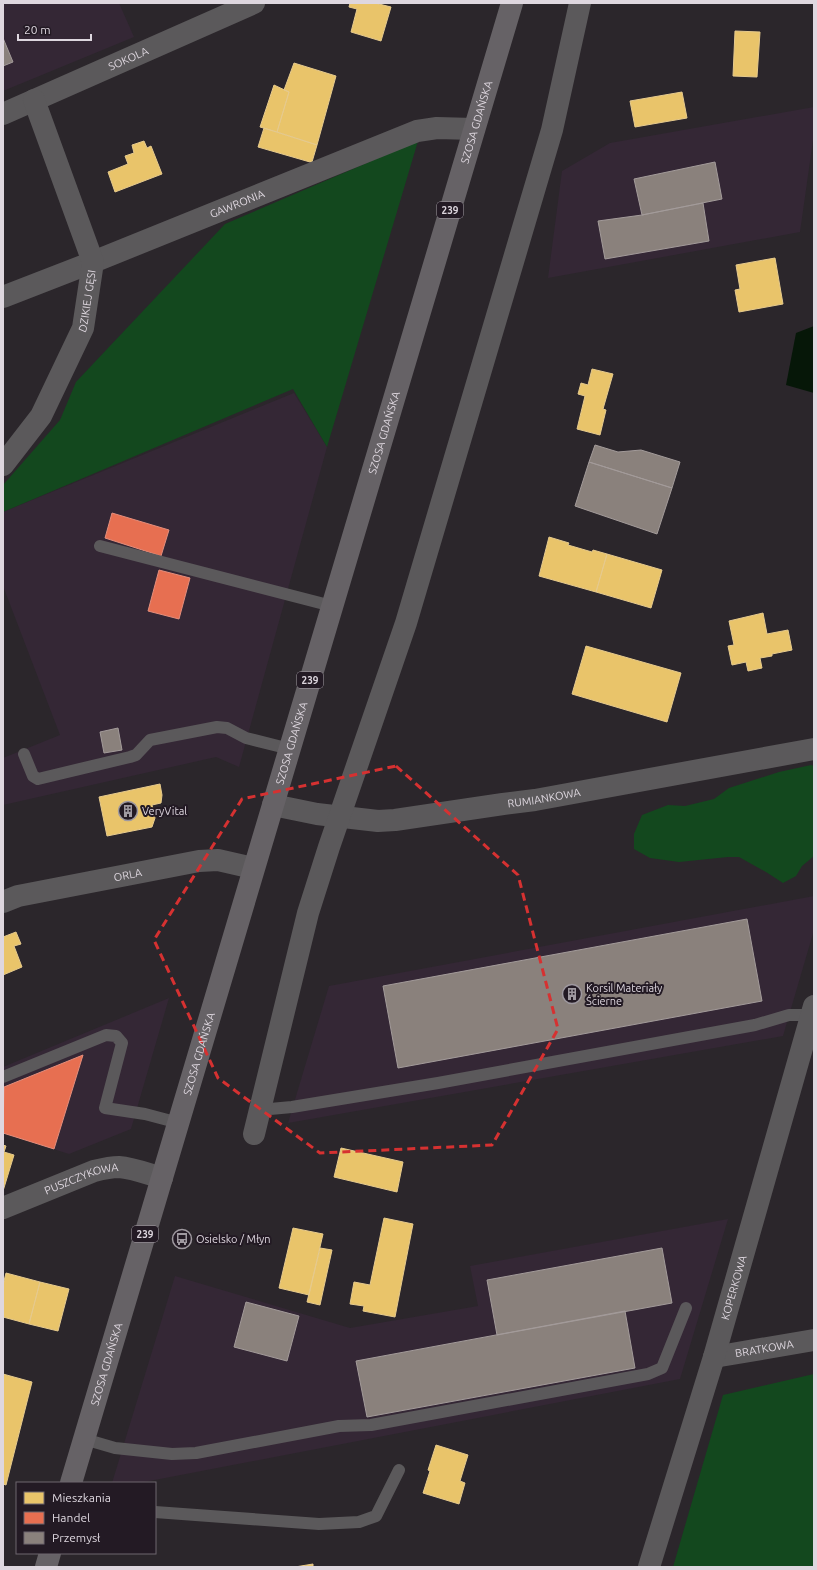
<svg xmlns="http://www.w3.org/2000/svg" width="817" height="1570" font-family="Ubuntu,sans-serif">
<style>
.built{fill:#342735}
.green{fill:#13481e}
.water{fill:#061708}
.homes{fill:#e9c46a;stroke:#e6ca8d}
.shops{fill:#e76f51;stroke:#e48e7c}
.industry{fill:#8a817c;stroke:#a39b9a}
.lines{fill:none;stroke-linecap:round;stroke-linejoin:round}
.lane{stroke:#5b595b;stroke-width:12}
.street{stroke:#5b595b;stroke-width:22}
.primary{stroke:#666266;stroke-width:22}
.marked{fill:none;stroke:#d63131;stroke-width:3;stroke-dasharray:8 5;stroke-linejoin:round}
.labels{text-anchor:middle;stroke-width:4;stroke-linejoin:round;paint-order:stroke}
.shield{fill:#231a24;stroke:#a69ea7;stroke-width:1}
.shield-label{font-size:10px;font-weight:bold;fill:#ded7df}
.street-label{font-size:11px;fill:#ded7df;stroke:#231a24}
.poi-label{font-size:11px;fill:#ded7df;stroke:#231a24;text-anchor:start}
</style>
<rect width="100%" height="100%" fill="#2b262b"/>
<path class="built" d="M3,3H119L134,37L3,91Z
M814,107V133L800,232L548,278L562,171L610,143Z
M294,393L327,447L239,767L216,757L3,805V758L60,735L3,586V512Z
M814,896V930L783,1036L288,1123L329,986Z
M169,998L131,1129L69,1154L3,1133V1067Z
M728,1219L680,1379L139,1483H112L175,1276L350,1328L478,1306L470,1266Z"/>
<path class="green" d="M418,141L327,447L293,389L3,512V485L60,420L76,382L225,224Z
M811,765L814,766V856L802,866L796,876L783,883L766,872L739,857H728L679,862L650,858L634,849V834L642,815L668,805L685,806L714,799L729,788L779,772Z
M814,1374V1567H673L723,1395Z"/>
<path class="water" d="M814,326V393L786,385L796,333Z"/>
<path class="homes" d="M350,3H375L391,7L381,41L351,32L357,9L349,7Z
M735,31L760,32L757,77L733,76Z
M294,63L336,76L317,145L277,132L289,92L284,90Z
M274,85L289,92L277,132L260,127Z
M682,92L687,118L635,127L630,101Z
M264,128L317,145L312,162H310L258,147Z
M144,141L147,148L151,146L162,174L115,192L108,172L128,164L125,156L134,153L132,145Z
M775,258L783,304L739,312L735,290L740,289L736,265Z
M592,369L613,374L603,409L606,410L600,435L577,429L585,396L578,394L581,383L588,385Z
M549,537L569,543L568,545L592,552L593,550L607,554L596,592L539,576Z
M607,554L662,570L651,608L596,592Z
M763,613L767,634L788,630L792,650L772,654V656L760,658L762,668L748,671L746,662L732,665L728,646L734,645L729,621Z
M586,646L681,673L667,722L572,694Z
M160,784L162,795L161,803L152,805L155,818L152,827L107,836L99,797Z
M16,932L21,944L14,946L22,967L3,975V937Z
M3,1145L6,1146L4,1152L14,1155L3,1191Z
M341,1148L403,1162L397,1192L334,1177Z
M384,1218L413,1224L395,1317L363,1311L364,1306L350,1304L354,1282L370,1285Z
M293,1228L323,1234L309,1295L279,1288Z
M320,1248L332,1250L320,1305L307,1302Z
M6,1273L40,1282L29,1324L3,1317V1285Z
M40,1282L69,1289L58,1331L29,1324Z
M3,1374L32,1382L6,1485L3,1484Z
M436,1445L468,1455L460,1481L465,1483L459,1504L423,1493L430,1471L428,1470Z
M313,1564V1567H295Z"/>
<path class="shops" d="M112,513L169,530L161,556L105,538Z
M159,570L190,578L179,619L148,611Z
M83,1055L54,1149L3,1133L4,1087Z"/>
<path class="industry" d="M3,38L13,62L3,66Z
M715,162L722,199L642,215L634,179Z
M703,203L709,241L605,259L598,221L642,215Z
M595,445L618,452L641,450L680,462L672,488L589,462Z
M589,462L672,488L657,534L575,506Z
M118,728L122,750L104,753L100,732Z
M747,919L762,1001L398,1068L383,986Z
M662,1248L672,1303L497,1335L487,1280Z
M246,1302L299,1316L287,1361L234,1347Z
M625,1311L635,1368L367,1417L356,1361Z"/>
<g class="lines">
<path class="lane" d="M100,546L332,606
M24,754L33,776L38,779L130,757L136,755L150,740L217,727L227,728L246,738L290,749
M3,1077L106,1035L116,1036L122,1043L105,1108L145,1114L179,1123
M259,1110L292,1107L438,1083L755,1025L789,1015H812
M84,1439L115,1448L172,1454L196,1453L339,1426L371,1425L648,1374L662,1368L686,1308
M155,1512L319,1524L359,1522L376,1516L399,1470"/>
<g class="street">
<path id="s1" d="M3,114L254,3"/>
<path id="s2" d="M3,297L93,262L417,131L437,128L474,129"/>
<path id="s3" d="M3,465L41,416L83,328L93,262L34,100"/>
<path id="s4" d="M273,805L317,814L378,821L395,820L503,804L535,800L814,749"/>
<path id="s5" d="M3,902L18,896L199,861L218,860L253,868"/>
<path d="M254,1134L308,913L329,847L406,623L552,130L580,3"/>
<path id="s6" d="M3,1208L94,1171C102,1169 111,1167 119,1167C133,1168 148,1174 162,1178"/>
<path id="s7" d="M714,1357L814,1340"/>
<path id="s8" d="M649,1567L714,1357L814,1006"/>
</g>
<g class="primary">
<path id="s9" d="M71,1483L512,3"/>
<path d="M46,1567L50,1553"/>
</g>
</g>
<path class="marked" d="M396,766L518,875L558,1029L492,1145L320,1153L218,1078L154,940L242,799Z"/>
<defs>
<symbol id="building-ring" viewBox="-11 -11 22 22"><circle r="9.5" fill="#231a24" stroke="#9f99a0" stroke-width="1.5"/><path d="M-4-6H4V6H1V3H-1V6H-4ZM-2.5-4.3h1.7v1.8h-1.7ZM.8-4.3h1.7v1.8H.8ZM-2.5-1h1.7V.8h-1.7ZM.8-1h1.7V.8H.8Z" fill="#9f99a0"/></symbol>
<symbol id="bus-ring" viewBox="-11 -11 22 22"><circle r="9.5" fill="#231a24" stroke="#9f99a0" stroke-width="1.5"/><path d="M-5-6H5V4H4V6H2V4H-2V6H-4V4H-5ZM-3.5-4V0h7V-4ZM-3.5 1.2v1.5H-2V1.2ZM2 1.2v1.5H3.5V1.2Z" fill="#9f99a0"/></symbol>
</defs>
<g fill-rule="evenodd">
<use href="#building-ring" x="117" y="800" width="22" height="22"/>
<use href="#building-ring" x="561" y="983" width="22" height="22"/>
<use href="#bus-ring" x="171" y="1228" width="22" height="22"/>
</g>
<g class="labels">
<g class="shield">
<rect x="437" y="202" width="26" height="16" rx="3"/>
<rect x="297" y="672" width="26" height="16" rx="3"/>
<rect x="132" y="1226" width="26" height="16" rx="3"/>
</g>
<g class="shield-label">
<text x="450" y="214">239</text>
<text x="310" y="684">239</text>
<text x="145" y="1238">239</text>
</g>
<g class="street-label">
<text dy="4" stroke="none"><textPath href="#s1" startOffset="137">SOKOLA</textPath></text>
<text dy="4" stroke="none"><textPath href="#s9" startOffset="1420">SZOSA GDAŃSKA</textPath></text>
<text dy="4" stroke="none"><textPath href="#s2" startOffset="252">GAWRONIA</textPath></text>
<text dy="4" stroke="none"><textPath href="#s3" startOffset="187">DZIKIEJ GĘSI</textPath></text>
<text dy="4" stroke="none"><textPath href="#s9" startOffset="1096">SZOSA GDAŃSKA</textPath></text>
<text dy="4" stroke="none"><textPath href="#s9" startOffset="772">SZOSA GDAŃSKA</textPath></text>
<text dy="4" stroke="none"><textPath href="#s4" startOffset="274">RUMIANKOWA</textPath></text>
<text dy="4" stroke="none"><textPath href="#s5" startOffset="128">ORLA</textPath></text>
<text dy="4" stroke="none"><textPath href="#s9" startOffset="448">SZOSA GDAŃSKA</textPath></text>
<text dy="4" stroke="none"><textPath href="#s6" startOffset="84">PUSZCZYKOWA</textPath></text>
<text dy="4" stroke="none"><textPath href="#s8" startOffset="292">KOPERKOWA</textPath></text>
<text dy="4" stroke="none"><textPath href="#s7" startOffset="51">BRATKOWA</textPath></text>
<text dy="4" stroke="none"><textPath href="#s9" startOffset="124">SZOSA GDAŃSKA</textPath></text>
</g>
<g class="poi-label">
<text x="142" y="815">VeryVital</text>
<text x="586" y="992">Korsil Materiały<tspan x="586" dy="13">Ścierne</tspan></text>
<text x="196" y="1243">Osielsko / Młyn</text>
</g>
</g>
<rect width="817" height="1570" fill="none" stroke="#ded7df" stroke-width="8"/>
<rect x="16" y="1482" width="140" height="72" fill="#231a24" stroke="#6e666f"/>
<rect x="24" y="1492" width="20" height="12" fill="#e9c46a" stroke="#6e666f"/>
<text x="52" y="1502" font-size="12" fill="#ded7df">Mieszkania</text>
<rect x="24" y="1512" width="20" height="12" fill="#e76f51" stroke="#6e666f"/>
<text x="52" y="1522" font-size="12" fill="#ded7df">Handel</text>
<rect x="24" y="1532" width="20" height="12" fill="#8a817c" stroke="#6e666f"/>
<text x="52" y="1542" font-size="12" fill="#ded7df">Przemysł</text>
<path d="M18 34v6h73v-6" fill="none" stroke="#ded7df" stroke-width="2"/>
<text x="24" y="34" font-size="12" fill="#ded7df" stroke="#231a24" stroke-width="3" paint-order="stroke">20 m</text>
</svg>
